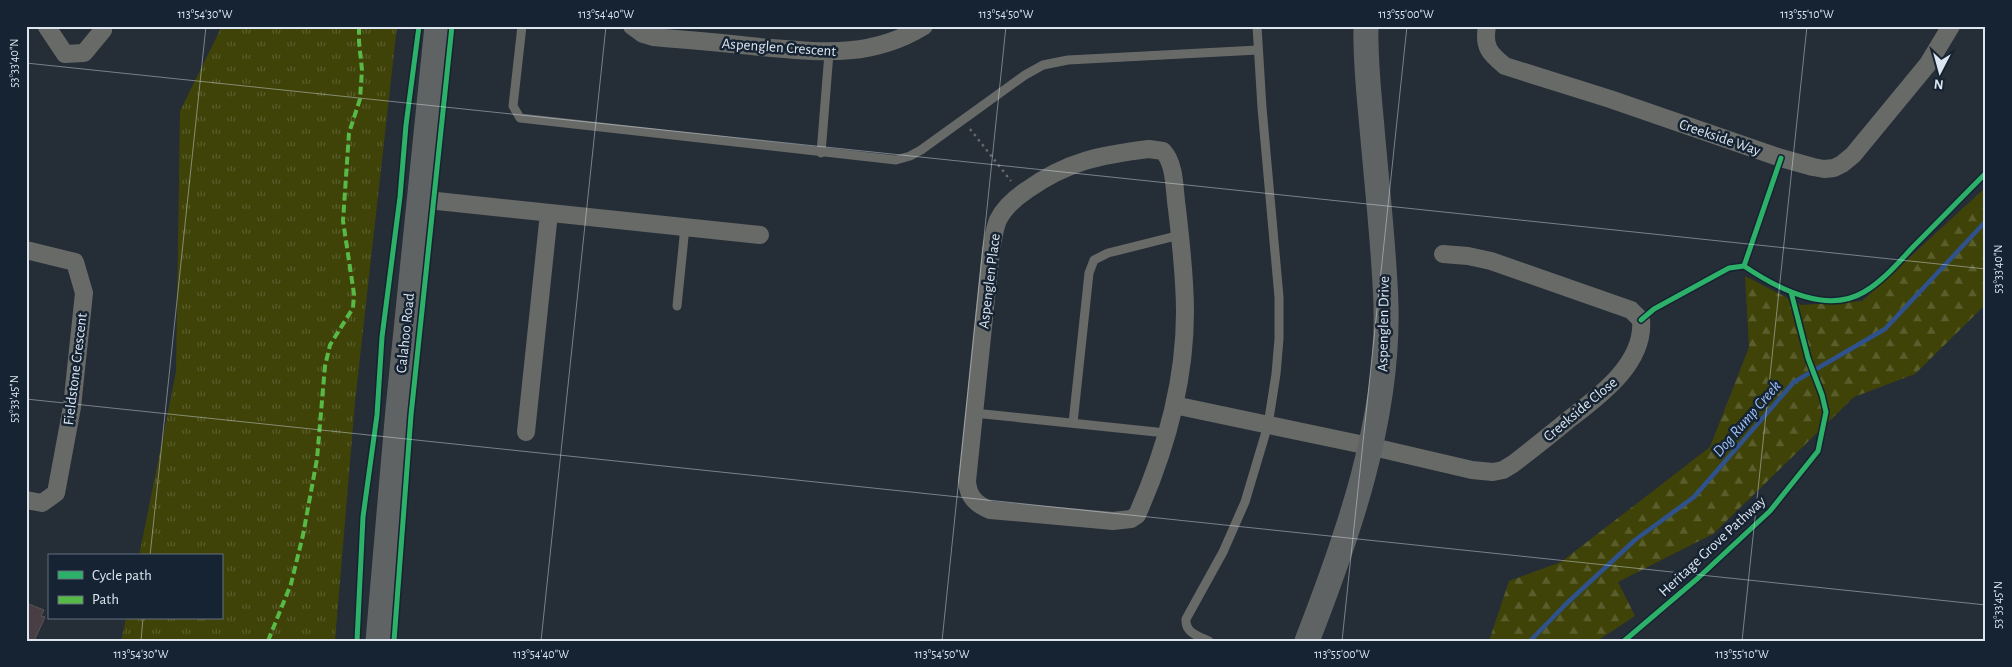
<svg xmlns="http://www.w3.org/2000/svg" width="2012" height="667" font-family="'Alegreya Sans',sans-serif">
<style>
.grass{fill:url(#grass-tufts)}
.forest{fill:url(#forest-firs)}
.lines{fill:none;stroke-linecap:round;stroke-linejoin:round}
.stream{stroke:#2f528d;stroke-width:4.5}
.building{fill:#493e43;stroke:#575559}
.path{stroke:#66686b;stroke-width:2.5;stroke-dasharray:2.5 4;stroke-linecap:butt}
.lane{stroke:#686a68;stroke-width:9}
.street{stroke:#686a68;stroke-width:18}
.secondary{stroke:#606364;stroke-width:25}
.quiet{stroke:#58b947;stroke-width:4;stroke-dasharray:8 4;stroke-linecap:butt}
.cycleway-casing{stroke:#152332;stroke-width:8}
.cycleway{stroke:#2db169;stroke-width:5}
.ticks{fill:none;stroke:#dde6f0;stroke-width:1;stroke-opacity:0.45}
.labels{text-anchor:middle;stroke-width:5;stroke-linejoin:round;paint-order:stroke}
.street-label{font-size:15px;fill:#dde6f0;stroke:#152332}
.water-label{font-size:16px;font-style:italic;fill:#9fc0f7;stroke:#152332}
.neatline{fill:none;stroke:#dde6f0;stroke-width:2}
.ticks-label{font-size:12px;text-anchor:middle;fill:#dde6f0}
</style>
<defs>
<pattern id="grass-tufts" width="24" height="20" patternUnits="userSpaceOnUse" patternTransform="scale(1.25)"><rect width="24" height="20" fill="#3f4308"/><path d="M3 7l-1-3M5 7V3M7 7l1-3M15 17l-1-3M17 17v-4M19 17l1-3" fill="none" stroke="#5a5e2c"/></pattern>
<pattern id="forest-firs" width="22" height="20" patternUnits="userSpaceOnUse" patternTransform="scale(1.25)"><rect width="22" height="20" fill="#3f4308"/><path d="M5 1l3.5 6h-7zM16 11l3.5 6h-7z" fill="#5a5e2c"/></pattern>
</defs>
<rect width="100%" height="100%" fill="#252d36"/>
<path class="grass" d="M222,26H397L355,402L335,641H121L126,618H221V556H139L176,372L180,111Z"/>
<path class="forest" d="M1986,187V304L1915,374L1854,397L1713,534L1618,582L1635,616L1597,641H1489L1509,581L1561,562L1710,447L1749,347L1745,276L1801,305L1862,301Z"/>
<g class="lines">
<path class="stream" d="M1530,641L1566,604L1635,540L1694,497L1794,382L1885,329L1986,221"/>
</g>
<path class="building" d="M26,603L44,610L41,616L45,617L34,641H26Z"/>
<g class="lines">
<path class="path" d="M970,129L1011,181"/>
<path class="lane" d="M522,26L513,106L520,118L896,160L910,156L921,150L1025,75L1043,65L1068,60L1258,50
M821,153L829,53
M677,306L685,227
M974,413L1166,433
M1073,423L1089,273L1094,260L1108,253L1180,235
M1209,641C1198,636 1185,633 1186,619L1223,552L1245,502L1268,425L1276,374L1279,339V297L1262,108L1257,26"/>
<path class="street" d="M632,26L643,34L653,37C689,40 724,43 760,47C820,52 870,59 924,26
M1487,26C1483,47 1490,54 1505,66L1610,99L1781,158L1813,167L1824,169L1834,168L1842,164L1853,155L1928,64L1951,26
M47,27L65,54L84,53L103,30L101,26
M1149,149L1163,151C1176,165 1174,191 1177,209C1181,243 1185,278 1185,312C1185,381 1165,452 1137,515L1131,519L1113,521L990,510C976,504 968,497 967,481L991,250C993,240 994,230 998,220C1004,208 1015,198 1027,190C1068,161 1100,155 1149,149Z
M418,199L760,235
M26,250L75,262L84,293L72,407L56,493L42,503L26,500
M1174,405L1369,446L1472,470L1493,472L1503,470L1513,464C1531,450 1549,436 1567,421C1598,397 1645,364 1641,320L1631,310L1491,261L1468,256L1443,254
M526,432L549,213"/>
<path class="secondary" d="M378,641L398,409L437,26
M1307,641C1348,536 1389,419 1386,305C1384,246 1377,187 1372,128C1369,94 1365,60 1366,26"/>
<path class="quiet" d="M268,641L291,584L303,535L317,459L325,366L330,345L353,308L354,294L343,221L349,133L360,99L362,70L359,42V26"/>
<defs>
<path id="cycleway" d="M1744,266C1775,287 1826,315 1864,292C1883,281 1898,263 1914,246C1938,222 1962,197 1986,173
M1744,266L1781,158
M1641,320L1654,309L1729,268L1744,266
M357,641L363,517L377,415L382,337L400,197L406,125L419,26
M394,641L411,415L452,26
M1624,641L1698,578L1770,511L1818,451L1826,412L1822,395L1808,358L1791,292"/>
</defs>
<use href="#cycleway" class="cycleway-casing"/>
<use href="#cycleway" class="cycleway"/>
</g>
<path class="ticks" d="M26,63L1986,269M26,399L1986,605M150,556L206,26M141,641L143,618M541,641L606,26M942,641L1006,26M1342,641L1407,26M1742,641L1807,26"/>
<g class="labels">
<g class="street-label">
<text transform="translate(779 47) rotate(4)" y="5">Aspenglen Crescent</text>
<text transform="translate(1720 137) rotate(19)" y="5">Creekside Way</text>
<text transform="translate(989 281) rotate(-83)" y="5">Aspenglen Place</text>
<text transform="translate(1383 324) rotate(-89)" y="5">Aspenglen Drive</text>
<text transform="translate(405 333) rotate(-84)" y="5">Calahoo Road</text>
<text transform="translate(75 369) rotate(-83)" y="5">Fieldstone Crescent</text>
<text transform="translate(1580 409) rotate(-40)" y="5">Creekside Close</text>
<text transform="translate(1712 546) rotate(-43)" y="5">Heritage Grove Pathway</text>
</g>
<g class="water-label">
<text transform="translate(1746 418) rotate(-49)" y="6">Dog Rump Creek</text>
</g>
</g>
<rect width="2012" height="667" fill="none" stroke="#152332" stroke-width="55"/>
<rect x="48" y="554" width="175" height="65" fill="#152332" stroke="#65717e"/>
<rect x="58" y="571" width="25" height="8" fill="#2db169" stroke="#65717e"/>
<text x="92" y="580" font-size="15" fill="#dde6f0">Cycle path</text>
<rect x="58" y="596" width="25" height="8" fill="#58b947" stroke="#65717e"/>
<text x="92" y="604" font-size="15" fill="#dde6f0">Path</text>
<g transform="translate(1940 72) rotate(186)" stroke="#152332" stroke-width="4" paint-order="stroke">
<path d="M0-4L9 19L0 12L-9 19Z" fill="#dde6f0"/>
<text y="-8" font-size="14" font-weight="bold" text-anchor="middle" fill="#dde6f0">N</text>
</g>
<rect x="28" y="28" width="1956" height="612" class="neatline"/>
<g class="ticks-label">
<text x="205" y="18">113°54'30"W</text>
<text x="606" y="18">113°54'40"W</text>
<text x="1006" y="18">113°54'50"W</text>
<text x="1406" y="18">113°55'00"W</text>
<text x="1807" y="18">113°55'10"W</text>
<text transform="translate(14 63) rotate(-90)" y="4">53°33'40"N</text>
<text transform="translate(1998 269) rotate(-90)" y="4">53°33'40"N</text>
<text transform="translate(14 399) rotate(-90)" y="4">53°33'45"N</text>
<text transform="translate(1998 605) rotate(-90)" y="4">53°33'45"N</text>
<text x="141" y="658">113°54'30"W</text>
<text x="541" y="658">113°54'40"W</text>
<text x="942" y="658">113°54'50"W</text>
<text x="1342" y="658">113°55'00"W</text>
<text x="1742" y="658">113°55'10"W</text>
</g>
</svg>
